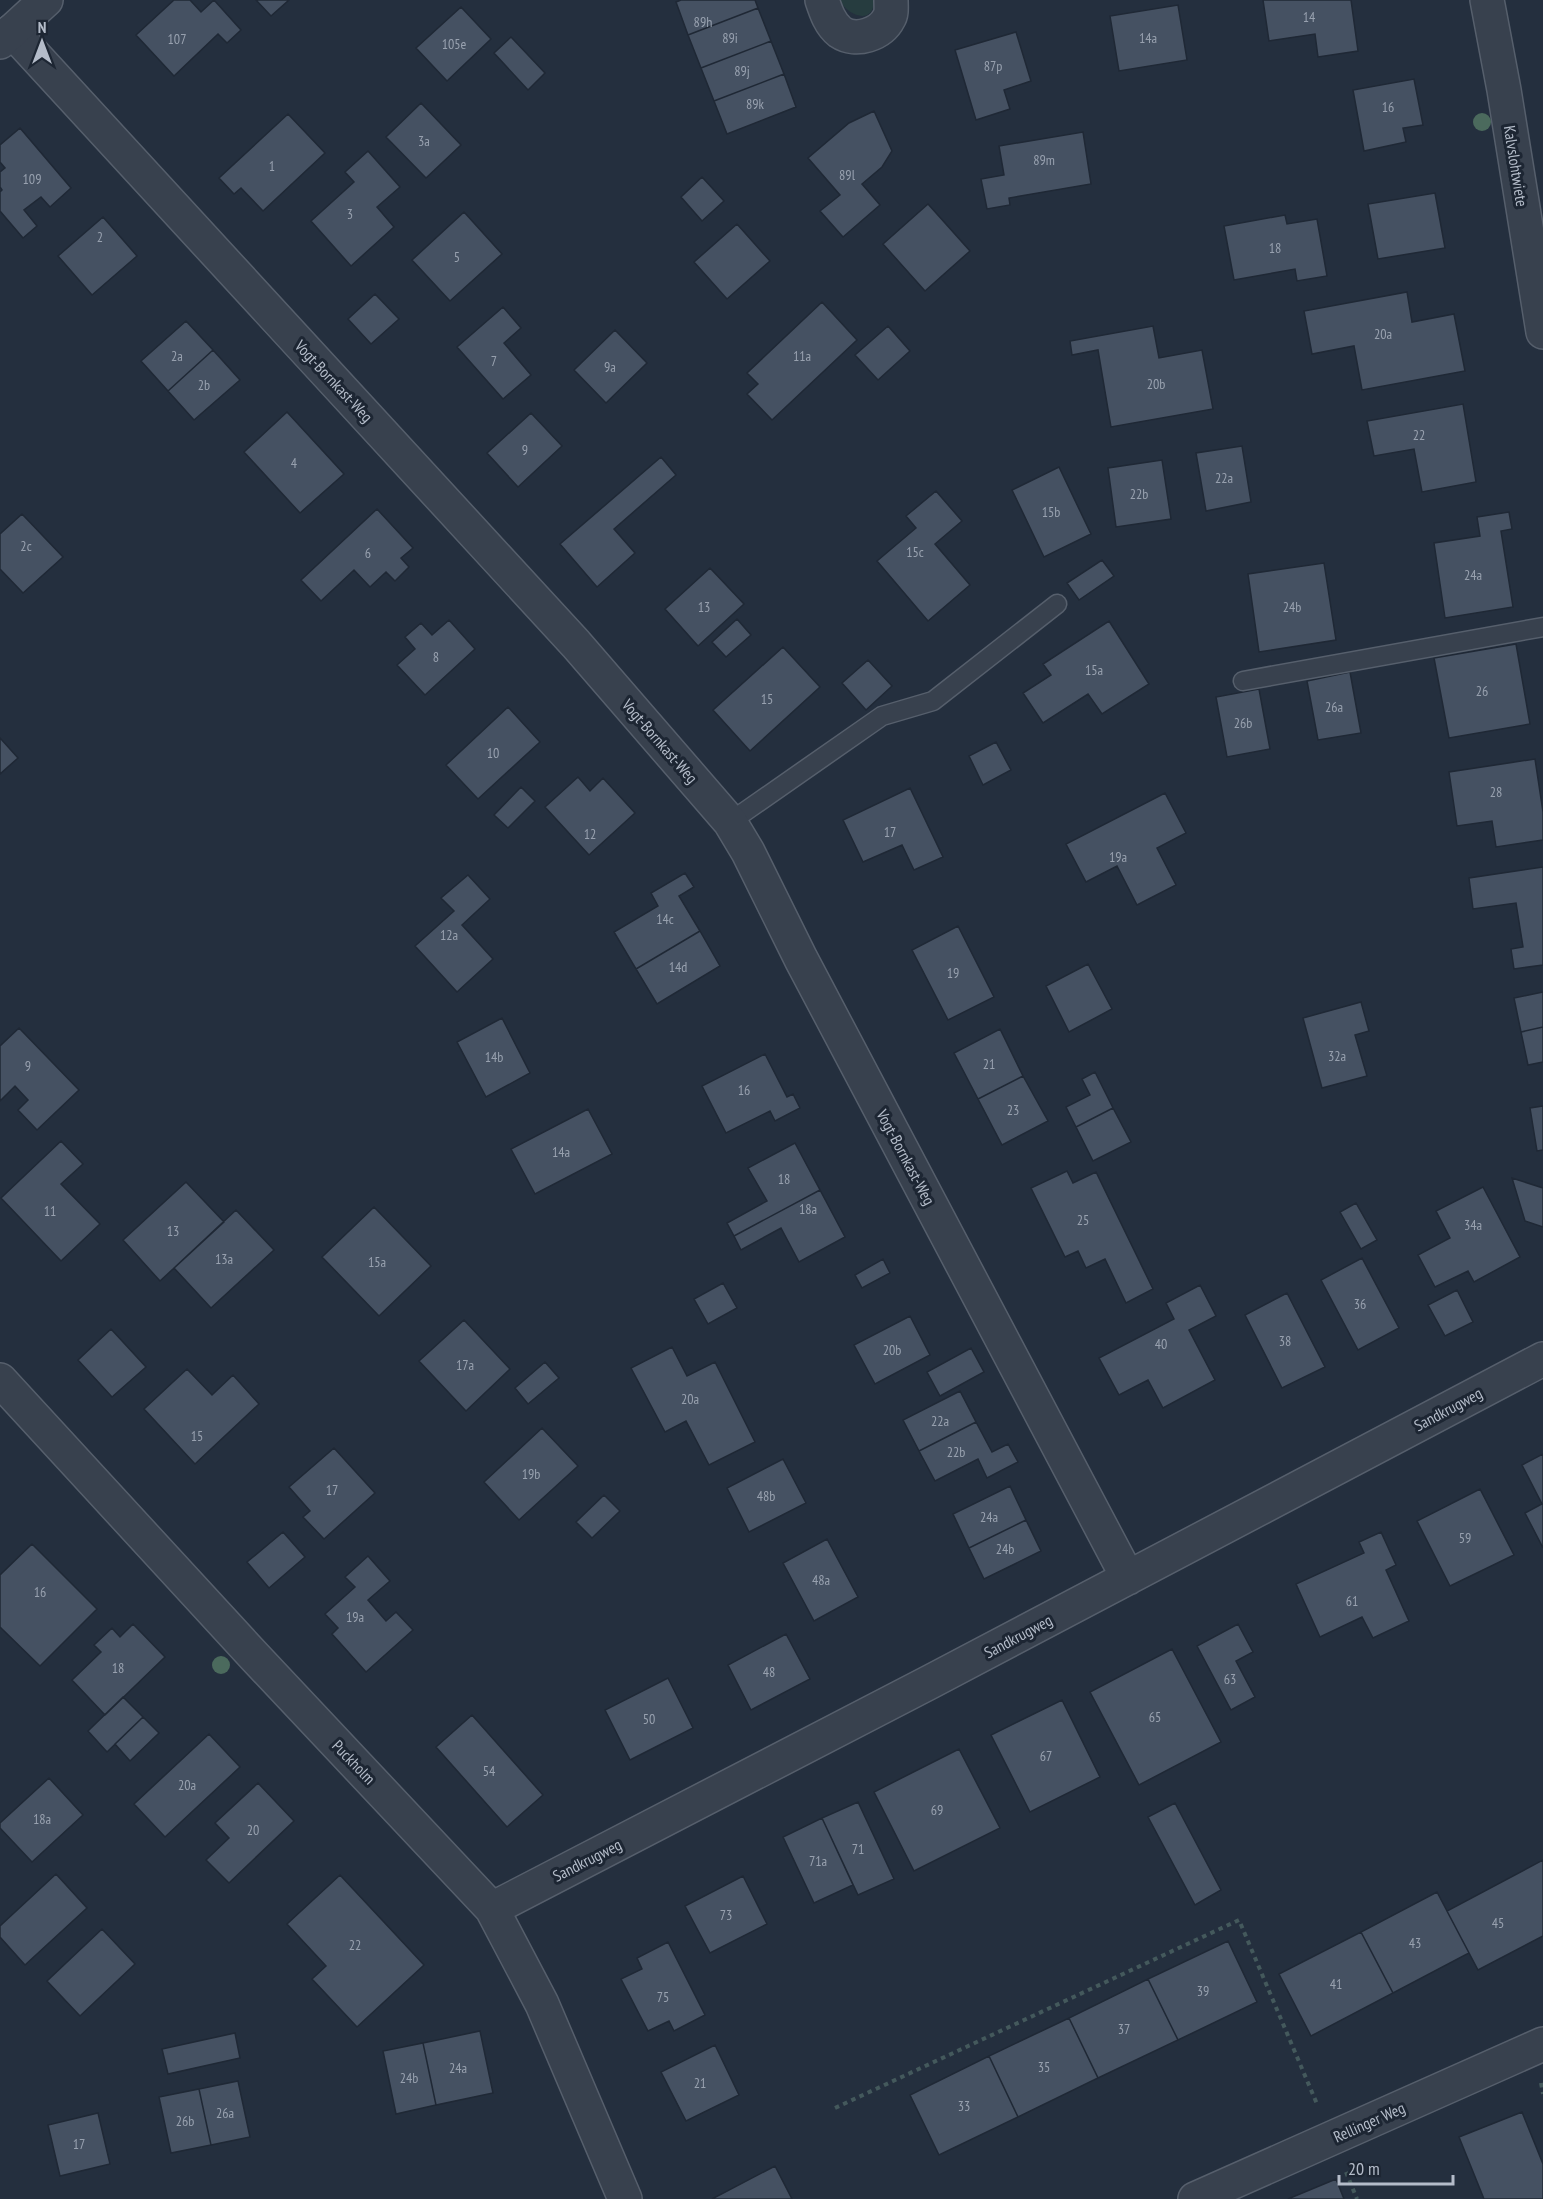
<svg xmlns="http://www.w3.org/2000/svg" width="1543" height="2199" font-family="'PT Sans Narrow',sans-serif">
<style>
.green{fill:#263c3f}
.building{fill:#455162;stroke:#1f2835;stroke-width:1.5}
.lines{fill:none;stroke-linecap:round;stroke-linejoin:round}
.service-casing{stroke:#565f6c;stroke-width:21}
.minor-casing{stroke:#565f6c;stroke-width:36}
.tertiary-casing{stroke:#565f6c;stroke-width:36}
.path{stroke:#44595c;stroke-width:4;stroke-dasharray:4.5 4.5;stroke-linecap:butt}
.service{stroke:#38414e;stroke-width:18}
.minor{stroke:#38414e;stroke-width:33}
.tertiary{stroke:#38414e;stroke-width:33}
.tree{fill:#4b6a5d}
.labels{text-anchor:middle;stroke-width:6;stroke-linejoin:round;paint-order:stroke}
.number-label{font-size:14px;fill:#98a1af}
.street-label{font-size:16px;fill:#b4bcc9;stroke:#1d2633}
</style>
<rect width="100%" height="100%" fill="#242f3e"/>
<path class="green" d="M839,0H874C874,25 849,17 839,0Z"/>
<path class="building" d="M174,0H190L201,12L214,0L241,30L227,43L218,34L174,76L136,35Z
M256,0H289L271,16Z
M681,0H755L758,8L688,35L676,2Z
M1263,0H1351L1358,51L1318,57L1315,34L1269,41Z
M1178,5L1187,60L1119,71L1110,16Z
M461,7L491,39L447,81L416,48Z
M758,8L771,41L701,68L688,35Z
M1016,32L1031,81L1004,90L1010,109L976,120L955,50Z
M511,37L545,73L528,90L494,53Z
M771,41L784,74L714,101L701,68Z
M784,74L796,107L727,134L714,101Z
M1414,79L1423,125L1403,128L1406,142L1364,151L1353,90Z
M421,103L461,145L426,178L386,137Z
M874,111L892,151L882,167L862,184L880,205L843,237L820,211L840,195L808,158L849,123Z
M288,114L325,153L263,211L241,188L234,194L219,178Z
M20,128L71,188L50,207L41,197L24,210L37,226L23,238L0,211V192L2,190L0,187V172L5,168L0,162V145Z
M1083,132L1091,184L1009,198L1010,205L987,209L981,179L1004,175L999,146Z
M368,151L400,187L377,207L394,227L351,266L311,221L354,182L345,172Z
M702,177L724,201L702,221L681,197Z
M1435,193L1445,248L1378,259L1368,204Z
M928,204L970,251L925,291L883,244Z
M464,212L502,254L450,301L412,260Z
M1285,215L1287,224L1317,219L1327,276L1297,281L1295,269L1234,280L1224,226Z
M103,217L137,256L92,295L58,256Z
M737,224L770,261L727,299L694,262Z
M1407,292L1412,322L1454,314L1465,371L1362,390L1354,346L1312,354L1304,311Z
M375,294L399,319L371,344L348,319Z
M822,302L857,340L772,420L747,394L758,384L747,373Z
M503,307L521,328L504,343L531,375L503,399L457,347Z
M186,321L213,350L168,391L141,361Z
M888,326L910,351L878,380L855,355Z
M1153,326L1159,358L1202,350L1213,409L1111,427L1098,350L1072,355L1070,341Z
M615,330L647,363L606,403L574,370Z
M213,350L240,380L194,420L168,391Z
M1463,404L1476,482L1422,492L1414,449L1374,456L1367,421Z
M287,412L344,474L300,513L244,452Z
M531,413L562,446L518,487L487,453Z
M1242,446L1251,502L1206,511L1196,453Z
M661,457L676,475L614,529L635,553L597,587L560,544Z
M1162,460L1171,519L1116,527L1108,468Z
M1059,467L1091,534L1044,557L1012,490Z
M936,491L962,521L935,544L970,585L928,621L877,561L916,528L906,516Z
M377,509L413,548L401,558L409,567L395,581L386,572L370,587L354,570L321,601L301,580Z
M1509,512L1512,529L1501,531L1513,607L1445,618L1434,543L1480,536L1477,517Z
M22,514L63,557L23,593L0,569V534Z
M1102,560L1114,576L1079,600L1067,583Z
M1324,563L1336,640L1259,652L1248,574Z
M710,568L744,604L698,646L665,609Z
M737,619L751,635L726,657L712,642Z
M449,620L475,649L425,695L397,665L415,649L405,637L421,623L432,635Z
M1109,621L1149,684L1102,714L1088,694L1043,723L1023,693L1051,675L1043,664Z
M1516,644L1530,724L1449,738L1434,658Z
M783,647L820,687L750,751L713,710Z
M868,660L892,686L866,710L842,683Z
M1350,672L1361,733L1318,740L1307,681Z
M1259,689L1270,749L1227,757L1216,697Z
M508,707L540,742L478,799L446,765Z
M0,738L18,758L0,774Z
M996,742L1011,770L983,785L969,756Z
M1535,759L1543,812V840L1496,847L1492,821L1457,826L1449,772Z
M578,777L590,791L603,778L635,813L589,855L545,807Z
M521,787L535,801L508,828L494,815Z
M910,788L943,857L914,870L902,845L863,862L843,820Z
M1165,793L1186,833L1157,848L1176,885L1137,905L1117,866L1086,882L1066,844Z
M1543,867V965L1514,969L1511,949L1523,947L1516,903L1473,909L1469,878Z
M685,873L694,887L679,896L700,931L636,969L614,932L658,906L651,893Z
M468,875L490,899L462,925L493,959L457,992L415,946L454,911L441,898Z
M958,926L994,997L948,1020L912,950Z
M700,931L720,966L657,1004L636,969Z
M1088,964L1112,1009L1069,1032L1046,986Z
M1543,992V1027L1521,1032L1514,998Z
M1361,1002L1369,1031L1355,1035L1367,1076L1322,1088L1303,1018Z
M502,1018L530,1073L486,1097L457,1042Z
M1543,1027V1062L1528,1065L1521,1032Z
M19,1028L79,1090L37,1130L18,1110L28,1100L15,1086L0,1101V1046Z
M1000,1029L1023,1076L978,1099L954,1053Z
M765,1054L787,1097L793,1094L800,1108L775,1121L770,1111L726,1133L702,1086Z
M1095,1072L1113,1108L1076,1127L1066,1107L1090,1095L1082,1079Z
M1023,1076L1048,1121L1002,1145L978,1099Z
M1543,1106V1150L1537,1151L1530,1108Z
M1113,1108L1131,1142L1093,1161L1076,1127Z
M588,1109L612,1154L535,1194L511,1149Z
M61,1141L83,1164L61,1184L100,1224L61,1261L1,1198Z
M795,1143L820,1190L734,1236L727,1223L767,1201L748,1168Z
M1067,1171L1073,1183L1096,1172L1153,1289L1126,1303L1105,1259L1086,1268L1078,1251L1065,1257L1031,1188Z
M1512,1178L1543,1188V1227L1525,1221Z
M186,1182L224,1222L160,1281L123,1240Z
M1483,1187L1520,1257L1474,1282L1468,1271L1435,1287L1418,1255L1450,1238L1436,1211Z
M820,1190L845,1237L799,1262L781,1228L741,1250L734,1236Z
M1356,1203L1377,1240L1361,1249L1340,1212Z
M374,1207L431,1266L379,1316L322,1257Z
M236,1210L274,1250L211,1308L174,1268Z
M1362,1258L1399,1328L1358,1350L1321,1280Z
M883,1259L890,1273L862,1288L855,1275Z
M723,1283L737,1308L708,1324L694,1299Z
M1200,1285L1216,1316L1189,1330L1215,1380L1163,1408L1148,1380L1119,1395L1099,1358L1174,1319L1166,1303Z
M1457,1290L1473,1322L1445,1336L1428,1305Z
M1287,1293L1325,1367L1282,1388L1245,1315Z
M910,1316L930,1355L875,1384L854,1345Z
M464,1320L510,1369L466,1411L419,1361Z
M111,1329L146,1367L112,1397L78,1360Z
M672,1347L687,1376L715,1362L755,1442L709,1465L686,1421L665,1432L631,1368Z
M971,1348L984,1372L940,1396L927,1372Z
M545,1362L559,1378L528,1404L515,1388Z
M187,1369L212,1395L233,1375L259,1404L195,1464L144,1409Z
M960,1391L976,1422L919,1451L903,1420Z
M976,1422L992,1452L1008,1444L1018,1462L987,1478L978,1459L935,1481L919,1451Z
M542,1428L578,1466L519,1520L484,1482Z
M334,1448L375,1493L324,1539L303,1517L310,1511L289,1487Z
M1543,1454V1548L1525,1513L1542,1504L1522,1465Z
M783,1459L806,1503L749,1532L727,1488Z
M1010,1486L1026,1520L969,1548L953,1514Z
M1480,1489L1514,1555L1450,1586L1417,1521Z
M604,1495L620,1511L592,1538L576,1522Z
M1026,1520L1041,1551L984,1579L969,1548Z
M283,1532L305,1557L269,1588L247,1562Z
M1381,1532L1396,1565L1386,1570L1409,1621L1373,1638L1362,1617L1320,1637L1296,1584L1364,1553L1359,1542Z
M827,1539L858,1597L814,1621L783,1563Z
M32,1544L97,1609L40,1666L0,1627V1575Z
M368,1556L390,1581L368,1600L386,1621L396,1612L413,1630L366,1672L332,1634L338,1628L325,1614L355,1587L345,1577Z
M133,1624L165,1657L105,1715L72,1680L101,1652L94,1645L112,1628L120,1637Z
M1238,1624L1253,1652L1236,1661L1255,1697L1231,1710L1197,1646Z
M786,1634L810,1679L751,1710L728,1665Z
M1172,1649L1221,1742L1139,1785L1090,1692Z
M668,1678L693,1728L630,1760L605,1710Z
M123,1697L143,1717L107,1752L88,1731Z
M1062,1700L1100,1777L1030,1812L991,1735Z
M472,1715L543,1795L507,1827L436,1747Z
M143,1717L159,1733L130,1761L115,1744Z
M209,1734L240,1767L165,1837L134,1804Z
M959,1749L1000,1828L914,1871L874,1792Z
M49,1778L83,1815L32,1862L0,1828V1823Z
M258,1783L294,1821L229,1883L206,1860L229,1838L215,1823Z
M858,1802L894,1879L858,1895L822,1818Z
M1175,1803L1221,1890L1195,1905L1148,1817Z
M822,1818L853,1885L814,1903L783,1837Z
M1543,1860V1936L1478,1970L1447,1911Z
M56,1874L87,1908L25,1965L0,1937V1926Z
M340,1875L424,1965L357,2027L312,1979L326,1966L287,1924Z
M743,1876L767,1924L710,1953L685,1906Z
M1437,1892L1469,1953L1393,1993L1361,1932Z
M102,1929L135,1964L80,2016L47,1981Z
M1361,1932L1393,1993L1311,2036L1279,1974Z
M1228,1941L1257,2002L1178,2040L1148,1979Z
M668,1942L705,2015L674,2031L669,2021L648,2031L621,1979L642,1969L637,1958Z
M1148,1979L1178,2040L1098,2078L1069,2018Z
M1069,2018L1098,2078L1018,2117L989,2056Z
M480,2031L493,2093L436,2105L423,2043Z
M235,2033L240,2058L168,2074L162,2049Z
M423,2043L436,2105L396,2114L383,2051Z
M715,2045L739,2095L686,2121L661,2072Z
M989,2056L1018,2117L939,2155L910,2095Z
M238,2081L250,2137L211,2145L199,2089Z
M199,2089L211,2145L171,2153L159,2097Z
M1522,2112L1543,2164V2199H1484L1459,2137Z
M98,2113L110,2164L60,2176L48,2125Z
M775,2166L792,2199H712Z
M1336,2179L1344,2199H1288Z"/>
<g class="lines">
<defs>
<path id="service" d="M1243,681L1543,627
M730,822L882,716L933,701L1057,604"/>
<path id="minor" d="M822,0C826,12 830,24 840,32C856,43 881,34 889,18C892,14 891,6 891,0
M1487,0L1504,90L1543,332
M12,31L576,644L730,822L748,852L801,959L1128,1578
M0,1380L254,1656L492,1909L542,2004L625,2199
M492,1909L930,1682L1543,1359
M1195,2199L1543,2044"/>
<path id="tertiary" d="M0,42L46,0"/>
</defs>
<use href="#service" class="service-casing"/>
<use href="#minor" class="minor-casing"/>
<use href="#tertiary" class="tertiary-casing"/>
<path class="path" d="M1541,2083L1543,2094
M835,2108L1239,1920L1317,2104
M1346,2172L1357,2199"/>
<use href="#service" class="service"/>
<use href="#minor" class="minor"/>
<use href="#tertiary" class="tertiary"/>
</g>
<g class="tree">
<circle cx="1482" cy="122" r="9"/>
<circle cx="221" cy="1665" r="9"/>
</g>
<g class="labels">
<g class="number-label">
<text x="1309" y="22">14</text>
<text x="703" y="27">89h</text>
<text x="730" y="43">89i</text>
<text x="1148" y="43">14a</text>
<text x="177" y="44">107</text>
<text x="454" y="49">105e</text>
<text x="993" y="71">87p</text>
<text x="742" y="76">89j</text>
<text x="755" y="109">89k</text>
<text x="1388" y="112">16</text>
<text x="424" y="146">3a</text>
<text x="1044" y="165">89m</text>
<text x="272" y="171">1</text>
<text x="847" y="180">89l</text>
<text x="32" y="184">109</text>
<text x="350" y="219">3</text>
<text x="100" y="242">2</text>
<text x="1275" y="253">18</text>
<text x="457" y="262">5</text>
<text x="1383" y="339">20a</text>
<text x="177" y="361">2a</text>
<text x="802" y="361">11a</text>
<text x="494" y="366">7</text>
<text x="610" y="372">9a</text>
<text x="1156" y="389">20b</text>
<text x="204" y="390">2b</text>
<text x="1419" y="440">22</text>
<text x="525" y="455">9</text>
<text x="294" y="468">4</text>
<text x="1224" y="483">22a</text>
<text x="1139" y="499">22b</text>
<text x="1051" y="517">15b</text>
<text x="26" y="551">2c</text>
<text x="915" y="557">15c</text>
<text x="368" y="558">6</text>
<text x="1473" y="580">24a</text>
<text x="704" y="612">13</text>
<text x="1292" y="612">24b</text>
<text x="436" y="662">8</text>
<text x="1094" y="675">15a</text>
<text x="1482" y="696">26</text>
<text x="767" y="704">15</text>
<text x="1334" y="712">26a</text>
<text x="1243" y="728">26b</text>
<text x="493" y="758">10</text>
<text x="1496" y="797">28</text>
<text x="890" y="837">17</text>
<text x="590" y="839">12</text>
<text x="1118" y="862">19a</text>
<text x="665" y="924">14c</text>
<text x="449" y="940">12a</text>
<text x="678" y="972">14d</text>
<text x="953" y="978">19</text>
<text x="1337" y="1061">32a</text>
<text x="494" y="1062">14b</text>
<text x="989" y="1069">21</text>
<text x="28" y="1071">9</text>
<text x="744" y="1095">16</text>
<text x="1013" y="1115">23</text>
<text x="561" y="1157">14a</text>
<text x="784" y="1184">18</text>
<text x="808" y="1214">18a</text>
<text x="50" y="1216">11</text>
<text x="1083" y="1225">25</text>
<text x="1473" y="1230">34a</text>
<text x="173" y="1236">13</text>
<text x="224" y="1264">13a</text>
<text x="377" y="1267">15a</text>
<text x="1360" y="1309">36</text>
<text x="1285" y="1346">38</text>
<text x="1161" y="1349">40</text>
<text x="892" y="1355">20b</text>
<text x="465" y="1370">17a</text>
<text x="690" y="1404">20a</text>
<text x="940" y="1426">22a</text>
<text x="197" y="1441">15</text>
<text x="956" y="1457">22b</text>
<text x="531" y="1479">19b</text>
<text x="332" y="1495">17</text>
<text x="766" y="1501">48b</text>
<text x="989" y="1522">24a</text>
<text x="1465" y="1543">59</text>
<text x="1005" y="1554">24b</text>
<text x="821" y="1585">48a</text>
<text x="40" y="1597">16</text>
<text x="1352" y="1606">61</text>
<text x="355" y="1622">19a</text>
<text x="118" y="1673">18</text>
<text x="769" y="1677">48</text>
<text x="1230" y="1684">63</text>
<text x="1155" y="1722">65</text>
<text x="649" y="1724">50</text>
<text x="1046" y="1761">67</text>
<text x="489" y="1776">54</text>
<text x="187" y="1790">20a</text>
<text x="937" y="1815">69</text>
<text x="42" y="1824">18a</text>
<text x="253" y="1835">20</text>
<text x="858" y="1854">71</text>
<text x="818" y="1866">71a</text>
<text x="726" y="1920">73</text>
<text x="1498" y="1928">45</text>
<text x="1415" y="1948">43</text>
<text x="355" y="1950">22</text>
<text x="1336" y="1989">41</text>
<text x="1203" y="1996">39</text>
<text x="663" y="2002">75</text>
<text x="1124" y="2034">37</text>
<text x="1044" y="2072">35</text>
<text x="458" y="2073">24a</text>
<text x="409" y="2083">24b</text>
<text x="700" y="2088">21</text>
<text x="964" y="2111">33</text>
<text x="225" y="2118">26a</text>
<text x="185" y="2126">26b</text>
<text x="79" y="2149">17</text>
</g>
<g class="street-label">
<text transform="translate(1516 166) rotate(81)" y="6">Kalvslohtwiete</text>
<text transform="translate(334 381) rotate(47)" y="6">Vogt-Bornkast-Weg</text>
<text transform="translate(660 741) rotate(49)" y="6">Vogt-Bornkast-Weg</text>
<text transform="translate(906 1157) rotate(62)" y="6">Vogt-Bornkast-Weg</text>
<text transform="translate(1448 1409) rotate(-28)" y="6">Sandkrugweg</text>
<text transform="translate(1018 1636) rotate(-28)" y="6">Sandkrugweg</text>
<text transform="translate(354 1762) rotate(46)" y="6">Puckholm</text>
<text transform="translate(587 1860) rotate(-27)" y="6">Sandkrugweg</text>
<text transform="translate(1369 2122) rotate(-24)" y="6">Rellinger Weg</text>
</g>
</g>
<g transform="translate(42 42)" stroke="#1d2633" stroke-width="4.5" paint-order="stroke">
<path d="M0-4.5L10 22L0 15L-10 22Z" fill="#b4bcc9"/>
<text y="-9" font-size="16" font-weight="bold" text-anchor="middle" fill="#b4bcc9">N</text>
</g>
<path d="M1339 2175v9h114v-9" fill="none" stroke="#b4bcc9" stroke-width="3"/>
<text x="1348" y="2175" font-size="18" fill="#b4bcc9" stroke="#1d2633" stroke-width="4.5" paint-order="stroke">20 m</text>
</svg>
